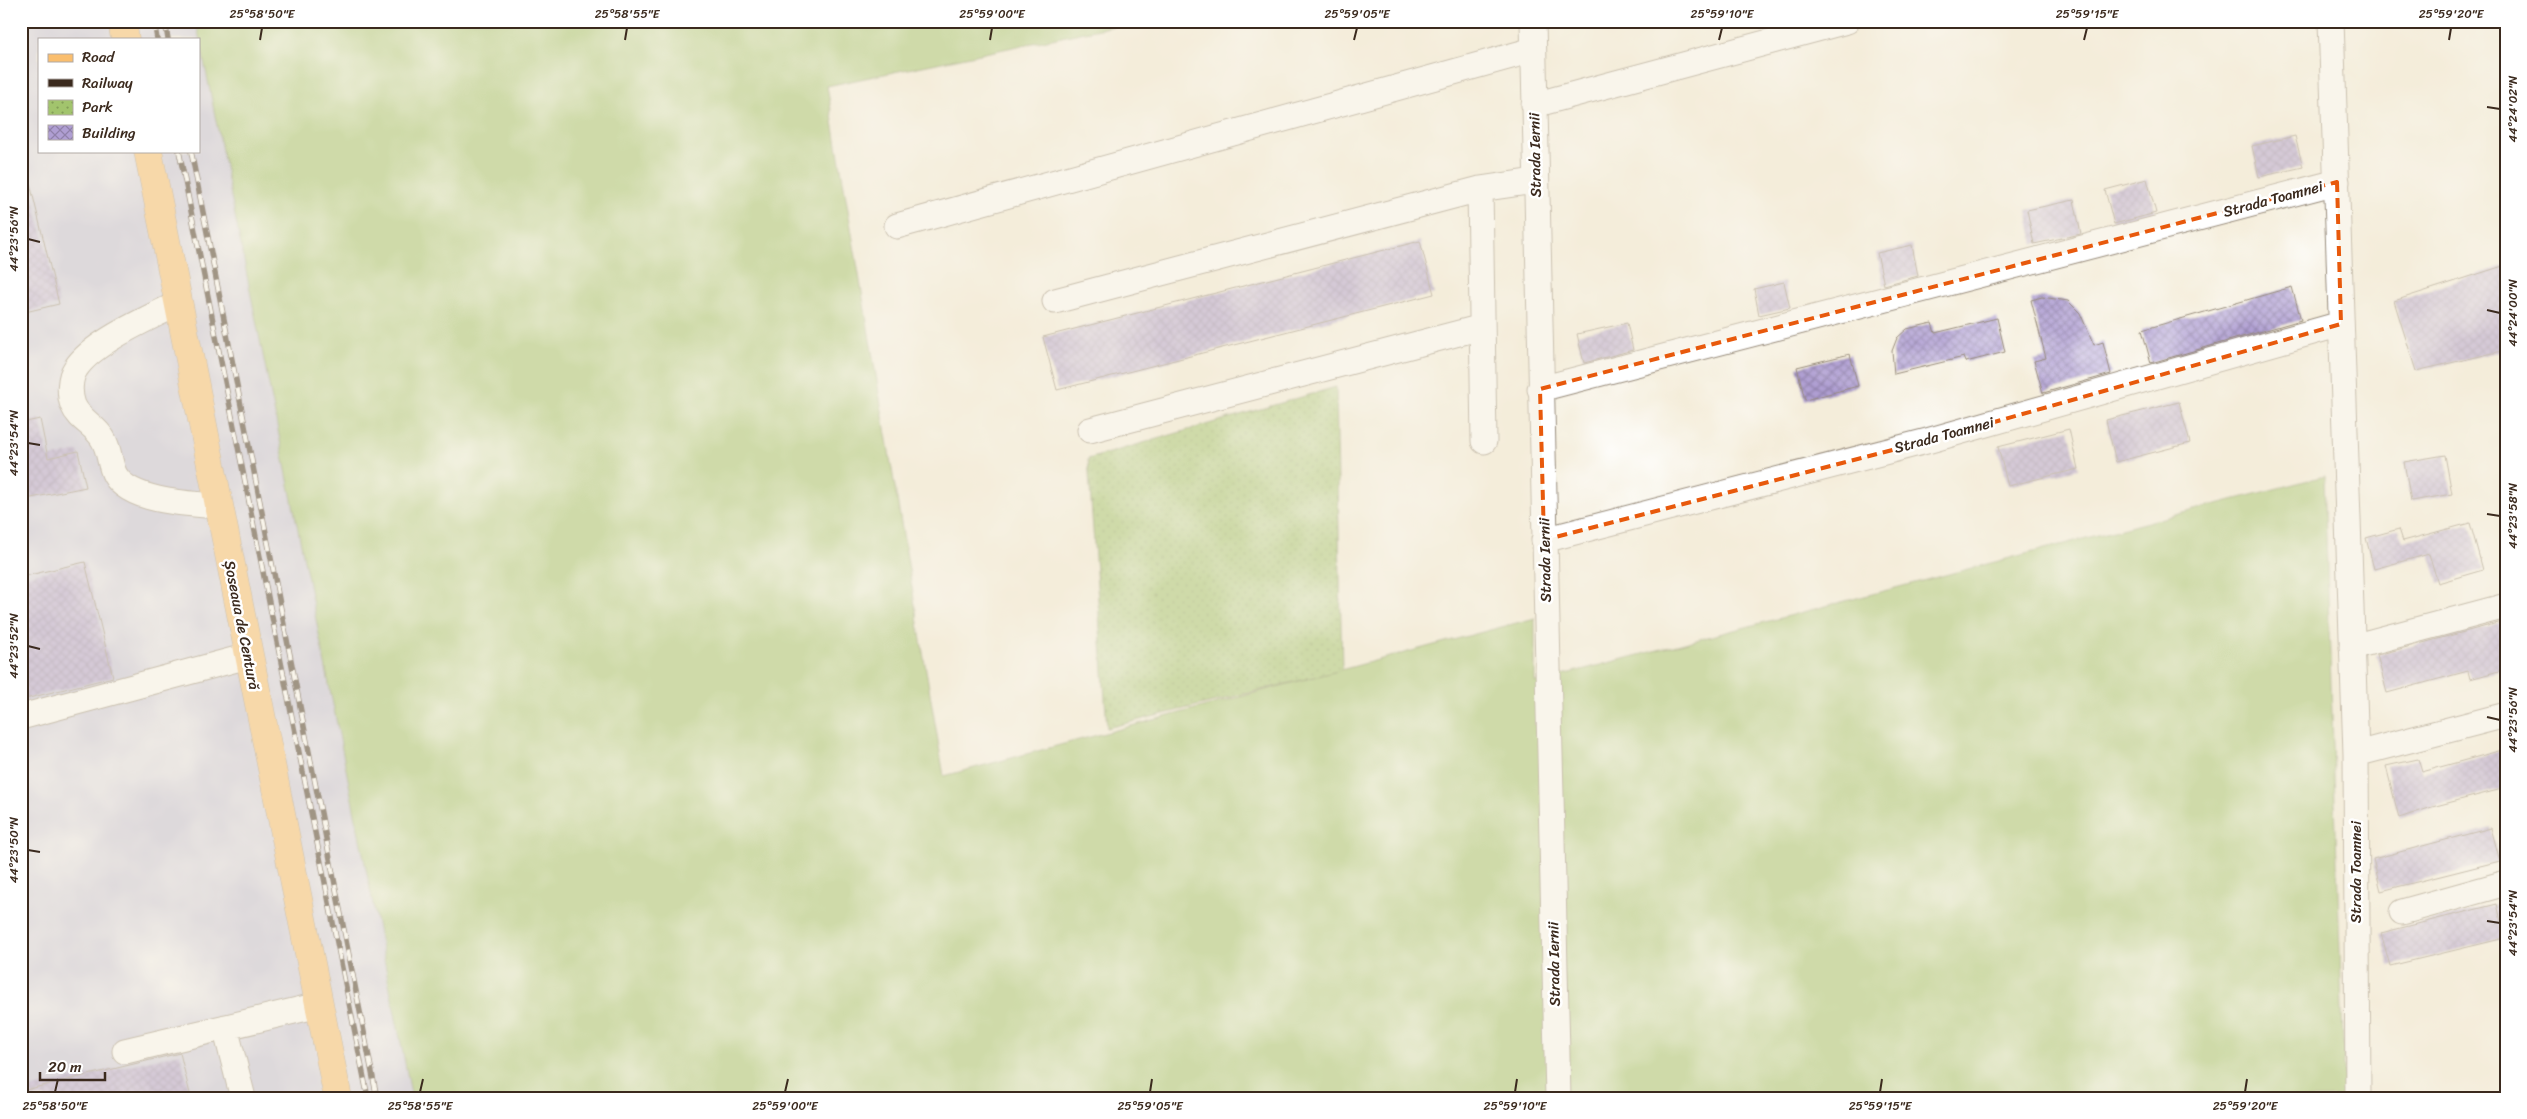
<svg xmlns="http://www.w3.org/2000/svg" width="2527" height="1119" font-family="Sriracha,sans-serif">
<style>
.industrial{fill:#c2c1dc;fill-rule:evenodd}
.grass{fill:#a2c46d;stroke:#6e7746}
.park{fill:url(#park-dots);stroke:#6e7746}
.building{fill:url(#building-cross-hatch)}
.lines{fill:none;stroke-linecap:round;stroke-linejoin:round}
.minor-casing{stroke:#988c7c;stroke-width:27}
.major-casing{stroke:#988c7c;stroke-width:29}
.minor{stroke:#fff;stroke-width:25}
.major{stroke:#fabe6e;stroke-width:28}
.rail-casing{stroke:#3b2a1e;stroke-width:5.5}
.rail{stroke:#fff;stroke-width:4;stroke-dasharray:11;stroke-linecap:butt}
.marked{fill:none;stroke:#e8590c;stroke-width:4;stroke-dasharray:10 6;stroke-linejoin:round}
.ticks{fill:none;stroke:#3b2a1e;stroke-width:2}
.labels{text-anchor:middle;stroke-width:5;stroke-linejoin:round;paint-order:stroke}
.street-label{font-size:15px;fill:#3b2a1e;stroke:#fff}
.neatline{fill:none;stroke:#3b2a1e;stroke-width:2}
.ticks-label{font-size:12px;text-anchor:middle;fill:#3b2a1e}
</style>
<defs>
<pattern id="park-dots" width="8" height="8" patternUnits="userSpaceOnUse" patternTransform="scale(1.25)"><rect width="8" height="8" fill="#a2c46d"/><path d="M2 2h.1M6 6h.1" fill="none" stroke="#859f59" stroke-width="1.8" stroke-linecap="round"/></pattern>
<pattern id="building-cross-hatch" width="8" height="8" patternUnits="userSpaceOnUse" patternTransform="scale(1.25)"><rect width="8" height="8" fill="#af9ed2"/><path d="M0 0l8 8M0 8l8-8" fill="none" stroke="#9081aa"/></pattern>
</defs>
<rect width="100%" height="100%" fill="#fff"/>
<filter id="ink" filterUnits="userSpaceOnUse"><feTurbulence type="fractalNoise" baseFrequency=".02" numOctaves="2"/><feDisplacementMap in="SourceGraphic" scale="10" xChannelSelector="R" yChannelSelector="G"/><feConvolveMatrix kernelMatrix="1 2 1 2 8 2 1 2 1" color-interpolation-filters="sRGB"/></filter>
<filter id="wash" filterUnits="userSpaceOnUse"><feTurbulence type="fractalNoise" baseFrequency=".0096" numOctaves="4" result="noise"/><feDisplacementMap in="SourceGraphic" scale="20" xChannelSelector="R" yChannelSelector="G"/><feGaussianBlur stdDeviation="1.12" result="paint"/><feColorMatrix in="noise" values="0 0 0 0 0 0 0 0 0 0 0 0 0 0 0 0 0 1.4 0 .05"/><feComposite in="paint" operator="in"/></filter>
<g filter="url(#wash)">
<rect width="100%" height="100%" fill="#f4edda"/>
<path class="industrial" d="M21,21H196L412,1098H21ZM39,39H199V151H39Z"/>
<path class="grass" d="M196,21H1138L827,86L944,776L1535,618V682L2324,476L2345,1098H412Z"/>
<path class="park" d="M1336,387L1342,670L1107,728L1088,459Z"/>
<g id="blocks">
<path class="building" d="M2295,136L2303,167L2259,177L2252,146Z
M28,175L59,304L21,313V176Z
M2147,179L2156,213L2114,224L2105,190Z
M2074,200L2081,234L2034,244L2027,210Z
M1420,241L1434,294L1057,390L1043,337Z
M1912,245L1918,276L1884,285L1877,253Z
M2506,265V350L2416,371L2394,301Z
M1784,282L1790,308L1759,315L1754,289Z
M2292,287L2301,320L2151,363L2142,330Z
M2042,297L2068,301L2080,313L2094,345L2103,342L2111,374L2043,393L2034,361L2046,358L2031,300Z
M1997,318L2005,352L1966,362L1964,357L1894,374L1892,351L1897,338L1907,329L1932,323L1935,333Z
M1627,323L1633,350L1584,363L1577,334Z
M1850,354L1858,386L1805,400L1797,367Z
M2179,402L2190,443L2116,462L2106,420Z
M40,419L48,458L78,451L86,487L21,500V423Z
M2069,429L2078,469L2008,486L1998,447Z
M2445,455L2452,494L2411,501L2404,462Z
M2470,523L2483,570L2438,583L2429,554L2374,569L2366,538L2399,529L2403,541Z
M85,562L113,677L21,700V577Z
M2506,621V669L2470,679L2468,671L2387,693L2377,655Z
M2506,749V788L2432,807L2399,818L2386,766L2418,759L2422,772Z
M2491,828L2500,861L2381,891L2373,859Z
M2497,904L2505,938L2390,966L2381,933Z
M180,1053L191,1098H21V1091Z"/>
</g>
</g>
<g filter="url(#ink)">
<use href="#blocks" fill-opacity="0" stroke="#988c7c" stroke-width="1"/>
<g class="lines">
<defs>
<path id="minor" d="M1533,21L1558,1098
M2331,21L2356,754L2358,1098
M1534,105L1847,21
M1480,189L1484,441
M897,226L1533,50
M1055,301L1480,189L1535,181
M179,303C151,317 93,342 76,368C69,378 69,394 73,405C79,420 95,425 103,439C110,450 109,464 115,475C130,502 191,504 218,506
M1540,389L2337,182
M1090,430L1482,327
M1544,540L1927,441L2341,324
M2352,647L2506,606
M21,717L248,656
M2356,754L2506,715
M2402,912L2506,883
M225,1027L243,1098
M125,1051L319,1005"/>
<path id="major" d="M122,21L125,39
M148,151L338,1098"/>
</defs>
<use href="#minor" class="minor-casing"/>
<use href="#major" class="major-casing"/>
<use href="#minor" class="minor"/>
<use href="#major" class="major"/>
<defs>
<path id="rail" d="M154,21L157,39
M165,21L168,39
M179,151L368,1098
M191,151L377,1098"/>
</defs>
<use href="#rail" class="rail-casing"/>
<use href="#rail" class="rail"/>
</g>
</g>
<path d="M0 0H2527V1119H0ZM2337,182L2341,324L1927,441L1544,540L1540,389Z" fill="#f4edda" fill-opacity=".55" fill-rule="evenodd"/>
<path class="marked" d="M2337,182L2341,324L1927,441L1544,540L1540,389Z"/>
<path class="ticks" d="M260,40L262,28M625,40L627,28M990,40L992,28M1354,40L1357,28M1719,40L1722,28M2084,40L2087,28M2449,40L2451,28M2487,107L2500,109M28,239L40,242M2487,310L2500,313M28,443L40,445M2487,514L2500,516M28,646L40,649M2487,717L2500,720M28,850L40,852M2487,921L2500,923M55,1092L58,1079M420,1092L423,1079M785,1092L788,1079M1150,1092L1152,1079M1515,1092L1517,1079M1880,1092L1882,1079M2245,1092L2247,1079"/>
<g class="labels">
<g class="street-label">
<text transform="translate(1535 155) rotate(-91)" y="5">Strada Iernii</text>
<text transform="translate(2273 199) rotate(-15)" y="5">Strada Toamnei</text>
<text transform="translate(1944 435) rotate(-15)" y="5">Strada Toamnei</text>
<text transform="translate(1545 560) rotate(-91)" y="5">Strada Iernii</text>
<text transform="translate(242 625) rotate(79)" y="5">Șoseaua de Centură</text>
<text transform="translate(2356 872) rotate(-90)" y="5">Strada Toamnei</text>
<text transform="translate(1554 964) rotate(-91)" y="5">Strada Iernii</text>
</g>
</g>
<rect width="2527" height="1119" fill="none" stroke="#fff" stroke-width="55"/>
<rect x="38" y="38" width="162" height="115" fill="#ffffff" stroke="#b1aaa5"/>
<rect x="48" y="54" width="25" height="8" fill="#fabe6e" stroke="#b1aaa5"/>
<text x="82" y="62" font-size="15" fill="#3b2a1e">Road</text>
<rect x="48" y="79" width="25" height="8" fill="#3b2a1e" stroke="#b1aaa5"/>
<text x="82" y="88" font-size="15" fill="#3b2a1e">Railway</text>
<rect x="48" y="100" width="25" height="15" fill="url(#park-dots)" stroke="#b1aaa5"/>
<text x="82" y="112" font-size="15" fill="#3b2a1e">Park</text>
<rect x="48" y="125" width="25" height="15" fill="url(#building-cross-hatch)" stroke="#b1aaa5"/>
<text x="82" y="138" font-size="15" fill="#3b2a1e">Building</text>
<path d="M40 1072v8h65v-8" fill="none" stroke="#3b2a1e" stroke-width="2.5"/>
<text x="48" y="1072" font-size="15" fill="#3b2a1e" stroke="#ffffff" stroke-width="4" paint-order="stroke">20 m</text>
<rect x="28" y="28" width="2472" height="1064" class="neatline"/>
<g class="ticks-label">
<text x="262" y="18">25°58'50"E</text>
<text x="627" y="18">25°58'55"E</text>
<text x="992" y="18">25°59'00"E</text>
<text x="1357" y="18">25°59'05"E</text>
<text x="1722" y="18">25°59'10"E</text>
<text x="2087" y="18">25°59'15"E</text>
<text x="2451" y="18">25°59'20"E</text>
<text transform="translate(2513 109) rotate(-90)" y="4">44°24'02"N</text>
<text transform="translate(14 239) rotate(-90)" y="4">44°23'56"N</text>
<text transform="translate(2513 313) rotate(-90)" y="4">44°24'00"N</text>
<text transform="translate(14 443) rotate(-90)" y="4">44°23'54"N</text>
<text transform="translate(2513 516) rotate(-90)" y="4">44°23'58"N</text>
<text transform="translate(14 646) rotate(-90)" y="4">44°23'52"N</text>
<text transform="translate(2513 720) rotate(-90)" y="4">44°23'56"N</text>
<text transform="translate(14 850) rotate(-90)" y="4">44°23'50"N</text>
<text transform="translate(2513 923) rotate(-90)" y="4">44°23'54"N</text>
<text x="55" y="1110">25°58'50"E</text>
<text x="420" y="1110">25°58'55"E</text>
<text x="785" y="1110">25°59'00"E</text>
<text x="1150" y="1110">25°59'05"E</text>
<text x="1515" y="1110">25°59'10"E</text>
<text x="1880" y="1110">25°59'15"E</text>
<text x="2245" y="1110">25°59'20"E</text>
</g>
</svg>
